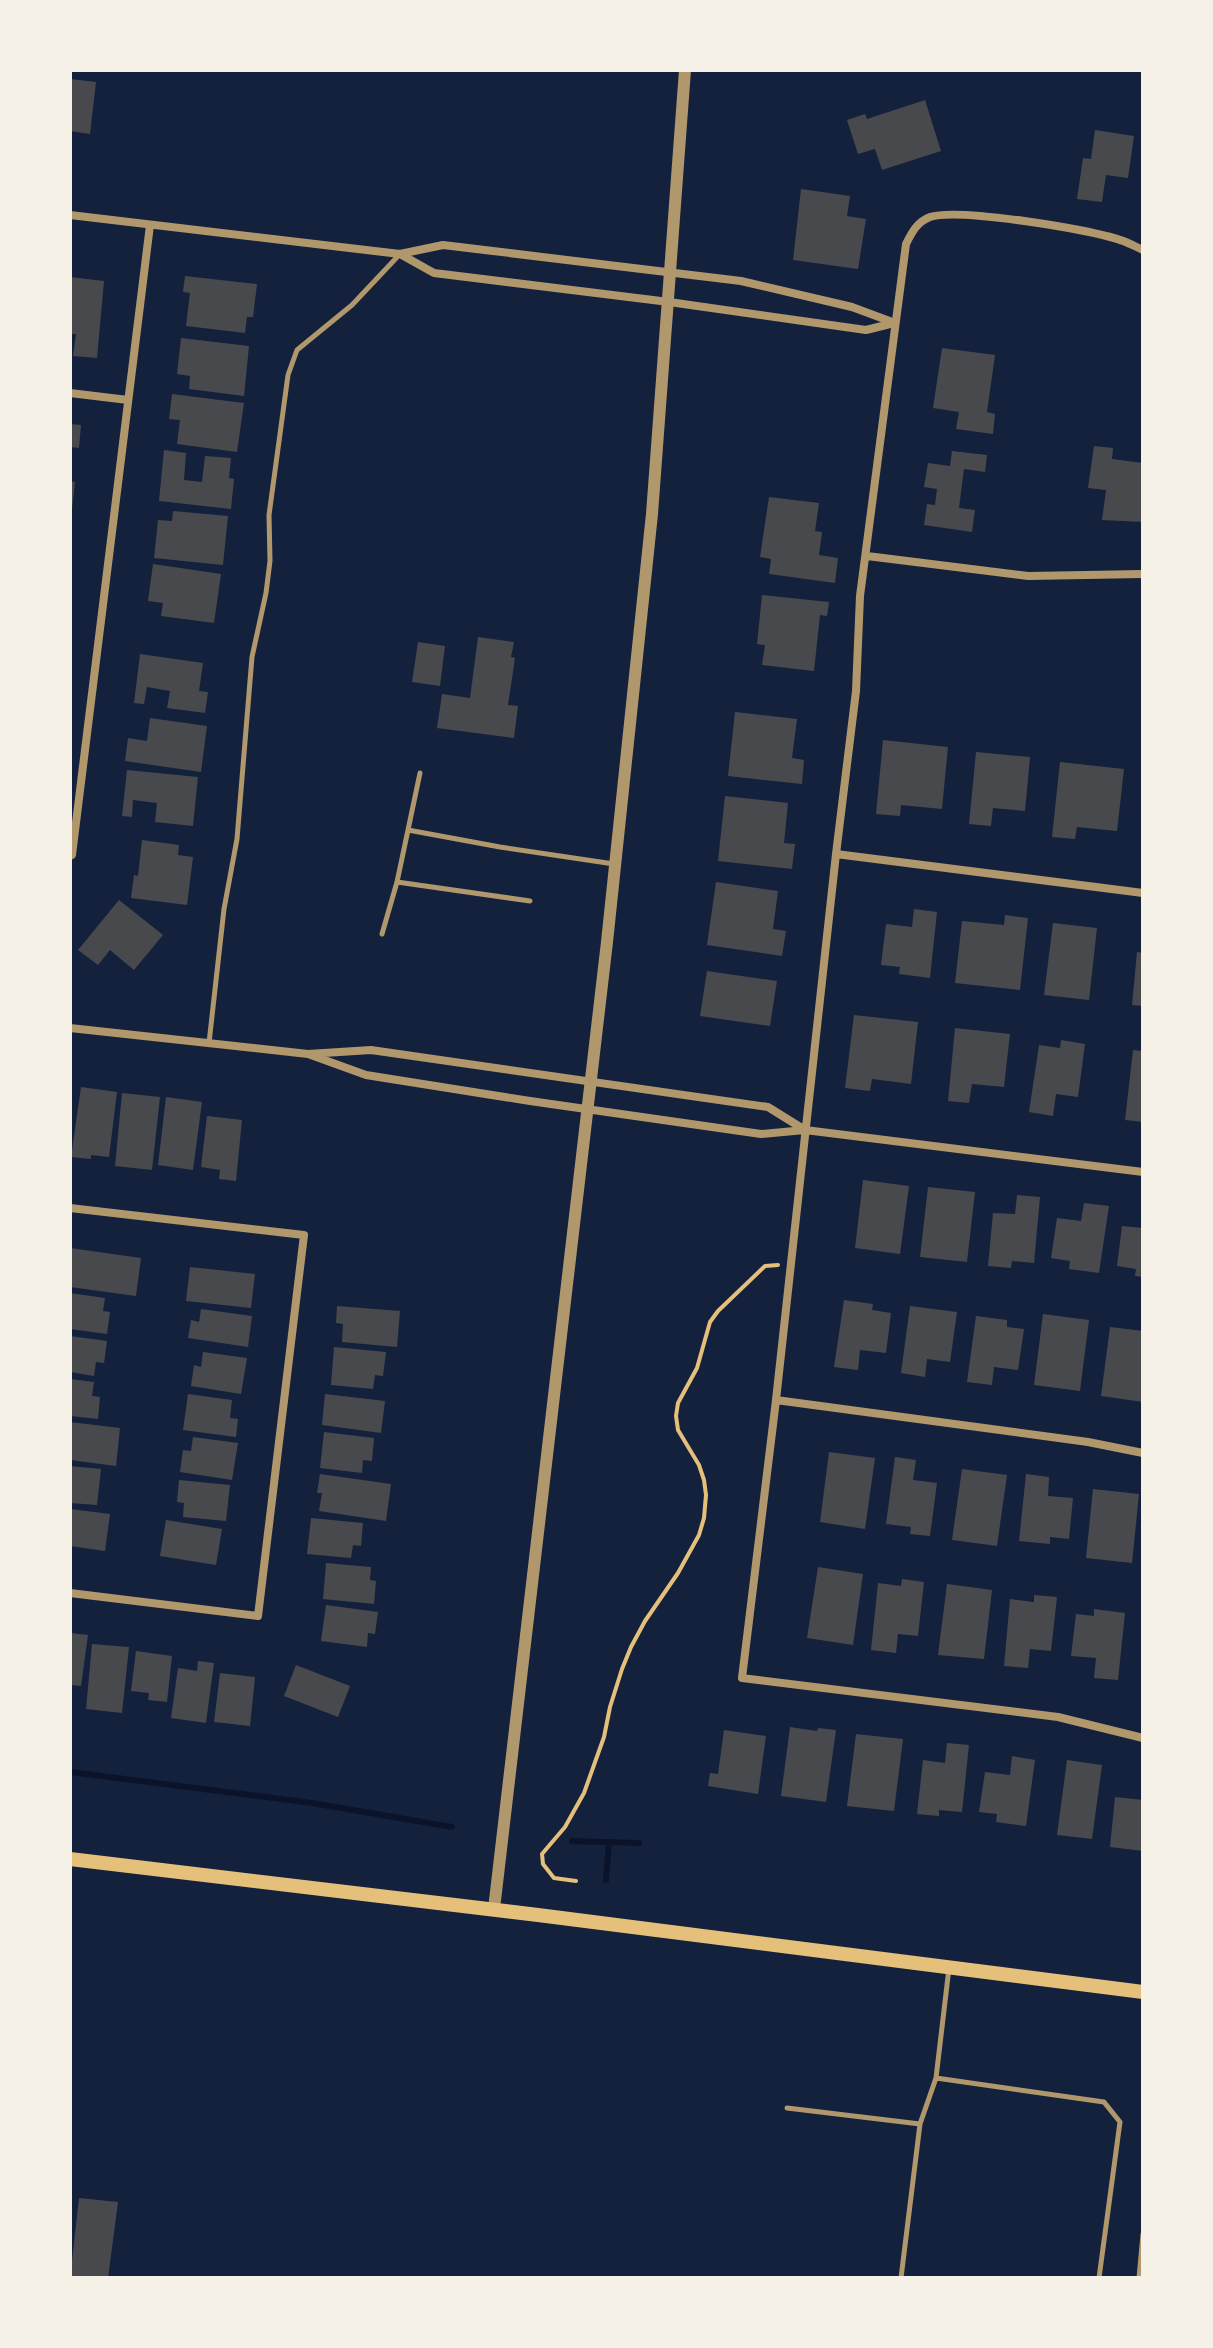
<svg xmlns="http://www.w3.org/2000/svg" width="1213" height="2348" font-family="'Noto Sans',sans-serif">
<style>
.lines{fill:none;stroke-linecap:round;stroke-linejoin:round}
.stream{stroke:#0b132b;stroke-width:6}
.building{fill:#48494c}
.path{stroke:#e5c07b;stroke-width:4}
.service{stroke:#b1986c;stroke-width:5}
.minor{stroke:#b1986c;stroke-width:8}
.tertiary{stroke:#b1986c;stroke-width:12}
.secondary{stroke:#e5c07b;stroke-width:14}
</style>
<rect width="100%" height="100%" fill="#14213d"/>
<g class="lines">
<path class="stream" d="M70,1772L312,1803L452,1827
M572,1841L639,1843
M606,1880L609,1843"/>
</g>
<path class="building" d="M70,79L96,82L90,134L70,131Z
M925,100L941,151L882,170L875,149L858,154L847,120L865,114L867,119Z
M1095,130L1134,136L1128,178L1106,175L1102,202L1077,199L1083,158L1091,159Z
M801,189L850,196L847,216L866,219L858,269L793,260Z
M185,276L257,284L253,317H247L245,333L186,326L190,293L183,292Z
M70,277L104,281L97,358L73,356L76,334H70Z
M181,338L249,346L244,396L189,389L190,376L177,374Z
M942,348L995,355L987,412L995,414L993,434L956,429L959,412L933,408Z
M172,394L244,403L237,452L177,444L180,420L169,419Z
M70,424L81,425L79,448L70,447Z
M1094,446L1113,448L1112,459L1143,463V522L1102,520L1106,490L1088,488Z
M164,450L186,453L184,480L202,482L205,456L231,458L229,478L234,479L231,509L159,501Z
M952,451L987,455L985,472L964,469L959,508L975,510L972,532L924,525L927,504L935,505L937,489L924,487L928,463L950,466Z
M70,481L75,482L72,509H70Z
M769,497L819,503L815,531L822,532L819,555L838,558L835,583L769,574L771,559L760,557Z
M173,511L228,516L223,565L154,558L158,520L172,521Z
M153,564L221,574L214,623L161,616L163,603L148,601Z
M762,595L829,602L827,616L820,615L814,671L762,665L765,645L757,644Z
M478,637L514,642L511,657L515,658L508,705L518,706L514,738L437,728L442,694L470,698Z
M418,642L445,646L440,686L412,682Z
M140,654L203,663L199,691L208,692L205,713L167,708L170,691L147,687L144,704L134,703Z
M735,712L797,719L792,758L804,760L802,784L728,776Z
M150,718L207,726L201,772L125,761L128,738L147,741Z
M883,740L948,747L942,809L901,805L900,816L876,814Z
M976,752L1030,757L1025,811L993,808L991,826L969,824Z
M1060,762L1124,769L1117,831L1077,827L1075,839L1052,837Z
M127,770L198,777L193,826L155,822L157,803L133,800L132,817L122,816Z
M725,796L788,803L784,843L795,844L792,869L718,861Z
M142,840L179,845L178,855L193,857L187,905L131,898L134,875L138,876Z
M716,882L778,891L773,929L786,931L782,956L707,945Z
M119,900L163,935L134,970L110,950L98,965L78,950Z
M914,909L937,912L930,978L899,974L900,967L881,965L886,924L912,927Z
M1005,915L1028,918L1020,990L955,983L962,921L1004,925Z
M1053,923L1097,928L1089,1000L1044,995Z
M1137,952L1143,953V1006L1132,1005Z
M707,971L777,981L770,1026L700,1016Z
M854,1015L918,1022L911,1084L872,1079L870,1091L845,1088Z
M955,1028L1010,1034L1004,1087L972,1084L969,1103L948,1101Z
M1061,1040L1085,1044L1078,1097L1056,1094L1053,1116L1029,1112L1039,1045L1060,1048Z
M1133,1050L1143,1051V1122L1125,1120Z
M81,1087L117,1092L109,1157L91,1155V1159L71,1157Z
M122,1093L160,1097L152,1170L115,1166Z
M166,1097L202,1102L193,1170L158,1165Z
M207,1116L242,1120L236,1181L219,1179L220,1170L201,1167Z
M863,1180L909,1186L900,1254L855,1248Z
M928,1187L975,1192L967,1262L920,1257Z
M1017,1195L1040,1197L1034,1263L1012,1261L1011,1268L988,1266L993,1213L1015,1214Z
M1084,1203L1109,1206L1099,1273L1069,1269L1070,1261L1051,1258L1057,1218L1081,1221Z
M1122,1226L1143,1228V1277L1135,1276L1136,1269L1117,1266Z
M70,1248L141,1258L136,1296L70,1287Z
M190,1267L255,1274L251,1308L186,1301Z
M70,1293L105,1298L103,1311L110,1312L107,1334L70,1329Z
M844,1300L873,1304L872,1310L891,1313L886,1353L860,1350L858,1370L834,1367Z
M337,1306L400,1311L397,1347L342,1342L343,1324L336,1323Z
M910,1306L957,1312L950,1362L927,1359L925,1377L901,1373Z
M201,1309L252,1316L248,1347L188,1338L191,1320L199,1322Z
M1043,1314L1089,1320L1080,1391L1034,1385Z
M976,1316L1007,1320V1327L1024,1329L1018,1370L994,1367L992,1385L967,1382Z
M1110,1327L1143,1331V1402L1101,1396Z
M70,1336L107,1341L104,1363L96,1362L94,1376L70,1372Z
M334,1347L386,1352L383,1376L375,1375L373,1389L331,1385Z
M203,1352L247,1358L241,1394L191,1386L194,1365L201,1367Z
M70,1379L94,1382L92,1396L100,1397L98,1419L70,1416Z
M188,1394L232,1400L230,1418L238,1419L236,1437L183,1430Z
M325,1394L385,1401L381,1433L322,1425Z
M70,1422L120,1428L116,1466L70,1460Z
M324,1432L374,1438L372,1461L363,1460L362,1473L320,1468Z
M193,1437L238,1443L232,1480L180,1472L183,1450L191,1451Z
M829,1452L875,1458L865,1529L820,1522Z
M895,1457L916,1460L913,1480L937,1483L930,1536L910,1534L911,1527L886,1524Z
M70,1466L101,1469L97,1505L70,1503Z
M962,1469L1007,1475L997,1546L952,1540Z
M320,1474L391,1484L386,1521L319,1511L322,1493H317Z
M1026,1474L1049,1477L1048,1496L1073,1498L1069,1539L1050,1537V1544L1019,1541Z
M179,1480L230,1485L226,1521L183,1517L184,1503L177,1502Z
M1093,1489L1139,1494L1132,1563L1086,1558Z
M70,1509L110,1514L105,1551L70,1546Z
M311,1518L363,1523L361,1546L353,1545L351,1558L307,1554Z
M166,1520L222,1529L216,1565L160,1556Z
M326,1563L371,1567L370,1580L376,1581L374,1604L323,1599Z
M818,1567L863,1574L853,1645L807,1638Z
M902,1579L924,1582L918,1636L898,1634L896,1653L871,1650L878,1583L901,1586Z
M947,1584L992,1590L984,1659L938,1655Z
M1034,1595L1057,1597L1051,1651L1030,1649L1028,1668L1004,1666L1010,1599L1034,1602Z
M326,1605L378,1612L375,1634L368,1633L367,1647L321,1641Z
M1094,1609L1125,1613L1118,1680L1094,1678L1096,1658L1071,1656L1076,1614L1094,1616Z
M70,1633L88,1635L81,1686L70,1685Z
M92,1644L129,1647L122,1713L86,1709Z
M136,1651L172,1656L167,1702L148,1700L149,1693L131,1691Z
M198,1661L214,1663L206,1723L171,1718L178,1668L197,1671Z
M296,1665L350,1686L338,1717L284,1696Z
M220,1673L255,1677L250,1726L214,1722Z
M790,1727L817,1731L818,1728L836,1730L826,1802L781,1796Z
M724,1730L766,1736L758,1794L708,1786L710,1773L718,1774Z
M856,1734L903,1739L894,1811L847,1806Z
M947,1743L969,1745L962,1812L939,1810V1816L917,1814L923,1760L945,1763Z
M1012,1756L1035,1760L1026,1826L996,1822L997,1814L979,1812L985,1772L1010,1775Z
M1067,1760L1102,1765L1092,1839L1057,1835Z
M1115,1797L1143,1800V1851L1110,1847Z
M79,2198L118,2202L108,2278H70Z"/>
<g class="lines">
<path class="path" d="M576,1881L554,1878L543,1864L542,1854L565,1827L584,1793L604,1737L610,1707L622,1669L631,1647L645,1621L678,1573L699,1535L704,1518L706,1495L704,1480L699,1465L678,1430L676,1416L678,1403L697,1368L710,1322L718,1311L765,1266L778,1265"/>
<path class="service" d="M408,830L420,773
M397,882L530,901
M382,934L397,882L408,830L500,847L614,864
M209,1043L224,909L237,839L252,657L266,593L270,561L269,515L288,375L297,350L352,305L400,254
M936,2078L1104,2102L1120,2122L1099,2278
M787,2108L920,2124
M901,2278L920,2124L936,2078L949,1968
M1139,2278L1143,2234"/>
<path class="minor" d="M70,215L400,254L443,245L741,281L852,307L895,323
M1143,250C1136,247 1128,242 1120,240C1090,229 958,208 930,217C917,222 912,232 906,244L860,596L856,691L836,854L776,1400L742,1678L1058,1717L1143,1738
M400,254L434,273L669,302L866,330L894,323
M70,393L128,400
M867,556L1028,576L1143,574
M70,854L72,855L150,225
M836,854L1143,893
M70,1028L308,1054L371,1050L768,1107L805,1130
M308,1054L366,1075L530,1101L761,1134L805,1130L1143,1172
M70,1208L304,1235L258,1616L70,1593
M776,1400L1088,1442L1143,1453"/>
<path class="tertiary" d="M494,1909L607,942L652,514L685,70"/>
<path class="secondary" d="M70,1859L538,1915L1143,1992"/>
</g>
<rect width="1213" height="2348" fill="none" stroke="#f6f1e7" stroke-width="144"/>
</svg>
